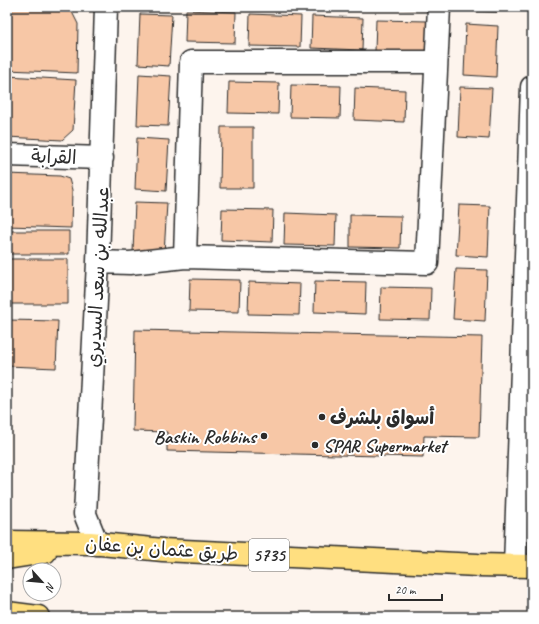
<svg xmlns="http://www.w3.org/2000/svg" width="539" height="624" font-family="Caveat,'Playpen Sans Arabic',sans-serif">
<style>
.building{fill:#f7c7a6;stroke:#2b2b2b}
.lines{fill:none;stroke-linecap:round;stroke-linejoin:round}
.minor-casing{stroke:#2b2b2b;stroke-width:25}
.major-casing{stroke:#2b2b2b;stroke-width:25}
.minor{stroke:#fff;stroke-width:22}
.major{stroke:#ffdf80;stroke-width:22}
.poi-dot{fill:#2b2b2b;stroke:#fff;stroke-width:1.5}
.labels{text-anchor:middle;stroke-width:4;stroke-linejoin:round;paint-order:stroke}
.shield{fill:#fff;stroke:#6b6b6b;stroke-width:1}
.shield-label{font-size:18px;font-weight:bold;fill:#2b2b2b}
.street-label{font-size:19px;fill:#2b2b2b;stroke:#fff}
.poi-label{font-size:19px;font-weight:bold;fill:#2b2b2b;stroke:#fff;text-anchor:start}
</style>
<rect width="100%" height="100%" fill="#fdf4ed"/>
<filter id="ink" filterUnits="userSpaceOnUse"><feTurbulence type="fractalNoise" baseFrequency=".025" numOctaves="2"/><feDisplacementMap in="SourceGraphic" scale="8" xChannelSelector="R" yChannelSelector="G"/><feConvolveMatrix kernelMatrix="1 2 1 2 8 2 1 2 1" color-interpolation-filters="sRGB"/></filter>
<g filter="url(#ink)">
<path class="building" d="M7,7L70,8L78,24L77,73L7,70Z
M376,7H427V10L376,8Z
M466,7H497V12L465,11Z
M186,10L236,12L235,43L185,42Z
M140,14L172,15L169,66L138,64Z
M250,14L301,16L300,47L249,46Z
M312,16L363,18L362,50L311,48Z
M376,20L427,21L426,52L375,51Z
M466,24L498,26L496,77L464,75Z
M139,74L171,76L168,126L137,125Z
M7,76L76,80L73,130L62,140L7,137Z
M229,82L279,83L278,114L228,113Z
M291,85L341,86L340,118L290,117Z
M460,87L492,88L489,139L458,137Z
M355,88L405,90L404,122L354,120Z
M221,127H253V188H220Z
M137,138L169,140L166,191L135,189Z
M7,174L60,176L69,179L72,190L71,228L7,226Z
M135,202L167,203L164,254L133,252Z
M459,205L490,206L488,257L456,255Z
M222,209L273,210L272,242L221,240Z
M285,213L336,215L335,246L284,245Z
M350,215L401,216L400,248L350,247Z
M7,231H69V254H7Z
M7,259H68V304H7Z
M456,269L487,270L485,321L453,319Z
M190,279L240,280L239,312L189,311Z
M315,281L366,282L365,314L314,312Z
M249,282L300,284L299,315L248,314Z
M381,287L431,288L430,320L380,319Z
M7,320L58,321L56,368L7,366Z
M135,330L482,337L479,437L424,436L423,457L167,451V432L133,431Z"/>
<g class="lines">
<defs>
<path id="minor" d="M7,155L102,158
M185,257L191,62H436
M98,262L130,263L185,257L427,263L439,7
M97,544L85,514L98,262L106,7
M515,566L532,87"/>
<path id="major" d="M7,542L90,543L163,550L478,565L532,566
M7,558L45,552
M7,613L38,617"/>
</defs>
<use href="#minor" class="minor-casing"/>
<use href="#major" class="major-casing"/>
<use href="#minor" class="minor"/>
<use href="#major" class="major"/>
</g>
</g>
<g class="poi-dot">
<circle cx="322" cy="417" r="4"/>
<circle cx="264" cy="436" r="4"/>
<circle cx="315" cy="445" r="4"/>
</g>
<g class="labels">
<rect class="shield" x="249" y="539" width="40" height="32" rx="3"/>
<g class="shield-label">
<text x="269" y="561">5735</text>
</g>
<g class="street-label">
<text transform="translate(54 156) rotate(2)" y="7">القرابة</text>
<text transform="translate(97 277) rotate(-87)" y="7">عبدالله بن سعد السديري</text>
<text transform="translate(162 548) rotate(4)" y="7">طريق عثمان بن عفان</text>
</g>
<g class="poi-label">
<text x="330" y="424">أسواق بلشرف</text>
<text x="256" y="443" text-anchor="end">Baskin Robbins</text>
<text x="323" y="452">SPAR Supermarket</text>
</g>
</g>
<rect width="539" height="624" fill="none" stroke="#fff" stroke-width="24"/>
<rect x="12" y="12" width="515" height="600" fill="none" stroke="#2b2b2b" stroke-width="1.5" filter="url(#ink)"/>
<g transform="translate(42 582) rotate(117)"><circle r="19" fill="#ffffff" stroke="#aaaaaa"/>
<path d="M0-3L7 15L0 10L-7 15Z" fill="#2b2b2b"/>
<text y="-6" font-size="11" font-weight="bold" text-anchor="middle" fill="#2b2b2b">N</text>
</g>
<path d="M389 594v6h53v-6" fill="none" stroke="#2b2b2b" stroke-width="2"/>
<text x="395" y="594" font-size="12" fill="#2b2b2b" stroke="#ffffff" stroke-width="3" paint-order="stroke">20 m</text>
</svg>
